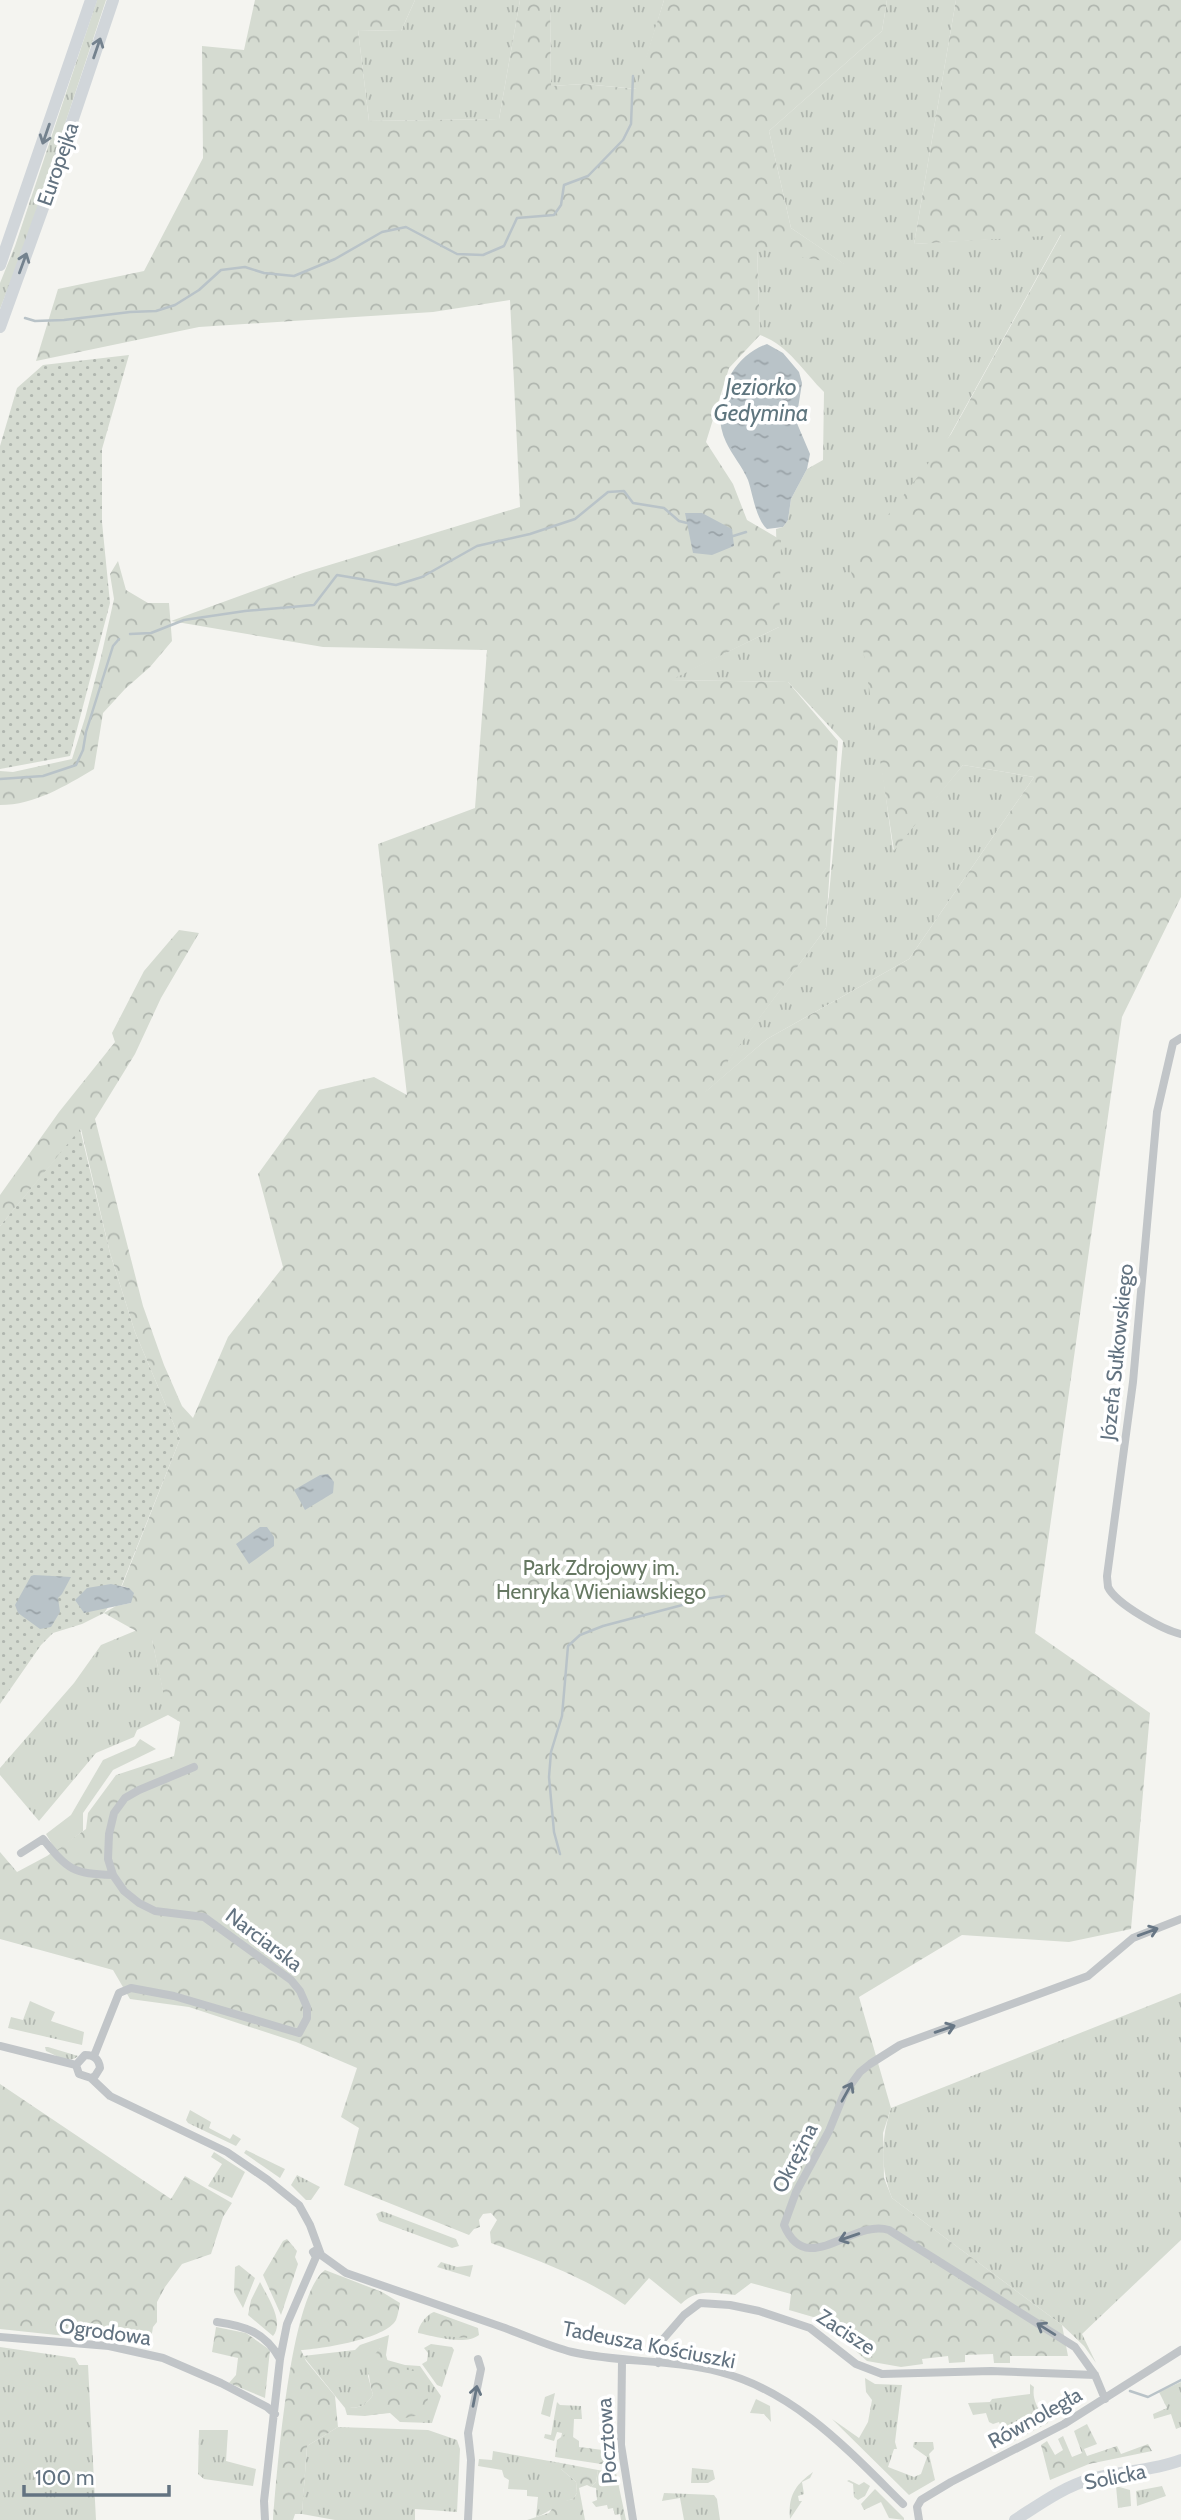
<svg xmlns="http://www.w3.org/2000/svg" width="1181" height="2520" font-family="Cabin,sans-serif">
<style>
.grass{fill:url(#grass-tufts)}
.forest{fill:url(#forest-crowns)}
.park{fill:#d5dbd1}
.garden{fill:url(#garden-dots)}
.water{fill:url(#water-ripples)}
.lines{fill:none;stroke-linecap:round;stroke-linejoin:round}
.stream{stroke:#b9c3c8;stroke-width:2.5}
.street{stroke:#c1c5c8;stroke-width:8}
.secondary{stroke:#d1d6da;stroke-width:12}
.primary{stroke:#d1d6da;stroke-width:12}
.oneway{stroke:#74828e}
.oneway2{stroke:#687785}
.labels{text-anchor:middle;stroke-width:7;stroke-linejoin:round;paint-order:stroke}
.street-label{font-size:21px;fill:#637381;stroke:#fff}
.park-label{font-size:21px;fill:#667862;stroke:#fff}
.water-label{font-size:23px;font-style:italic;fill:#5f767f;stroke:#fff}
</style>
<defs>
<pattern id="grass-tufts" width="24" height="20" patternUnits="userSpaceOnUse" patternTransform="scale(1.75)"><rect width="24" height="20" fill="#d5dbd1"/><path d="M3 7l-1-3M5 7V3M7 7l1-3M15 17l-1-3M17 17v-4M19 17l1-3" fill="none" stroke="#b0b6af"/></pattern>
<pattern id="forest-crowns" width="20" height="18" patternUnits="userSpaceOnUse" patternTransform="scale(1.75)"><rect width="20" height="18" fill="#d5dbd1"/><path d="M2 6a3 3 0 1 1 6 0M12 15a3 3 0 1 1 6 0" fill="none" stroke="#b0b6af"/></pattern>
<pattern id="garden-dots" width="8" height="8" patternUnits="userSpaceOnUse" patternTransform="scale(1.75)"><rect width="8" height="8" fill="#d5dbd1"/><path d="M2 2h.1M6 6h.1" fill="none" stroke="#b0b6af" stroke-width="1.8" stroke-linecap="round"/></pattern>
<pattern id="water-ripples" width="26" height="14" patternUnits="userSpaceOnUse" patternTransform="scale(1.75)"><rect width="26" height="14" fill="#b9c3c8"/><path d="M2 4q2-2 4 0t4 0M15 11q2-2 4 0t4 0" fill="none" stroke="#9aa3a8"/></pattern>
</defs>
<rect width="100%" height="100%" fill="#f4f4f0"/>
<path class="grass" d="M97,0H106L25,245L0,309V283L15,246Z
M415,0H520L499,119L369,121L358,30L401,31Z
M550,0H664L637,89L584,84L551,86Z
M887,0H956L914,244L1061,234L945,444L875,715L893,850L963,765L1034,777L909,959L767,1039L702,1095L826,928L843,741L788,682L669,680L779,627L776,529L783,527L788,520L791,499L807,469L823,460L824,392C803,371 788,345 760,335L757,248L844,264L791,228L769,131L882,31Z
M142,1628L152,1640L163,1690L198,1680L201,1734L168,1715L137,1730L134,1737L96,1753L39,1821L0,1775V1768L74,1683L101,1645Z
M1181,1993V2240L1082,2334L1096,2363L1084,2346L1062,2325L892,2198C880,2168 881,2138 891,2108Z
M30,2001L55,2012L51,2021L84,2032L82,2045L8,2028L11,2017L23,2020Z
M45,2047H48L78,2056C68,2065 56,2055 46,2051Z
M190,2110L211,2122L209,2128L230,2139L233,2134L241,2139L236,2146L188,2123L186,2120Z
M246,2150L285,2169L280,2178L244,2153Z
M214,2152L245,2172L232,2198L208,2186L222,2164L211,2157Z
M297,2175L320,2187L311,2200H306L291,2185Z
M382,2211L456,2239L459,2246L452,2248L379,2221L376,2214Z
M441,2262L457,2267L473,2265L470,2277L437,2267Z
M434,2312L478,2328L479,2335C465,2346 433,2336 418,2333C418,2326 427,2314 434,2312Z
M389,2335L387,2348H380L368,2376L373,2395C365,2407 359,2408 345,2408L303,2356L355,2350L360,2345Z
M431,2344L452,2347L454,2350L442,2387L437,2385L422,2364L427,2361L428,2353L424,2348Z
M0,2347L75,2358L79,2365H88L96,2520H0Z
M387,2360L405,2365L420,2366L441,2396L432,2423L400,2422L390,2413L370,2415Z
M865,2378L875,2384L902,2385L895,2442L897,2449H894L888,2467L914,2477L921,2474L927,2457L913,2447L914,2442H933L934,2449L929,2454L935,2480L909,2495L832,2419L859,2438L868,2422L872,2400L866,2392Z
M1181,2382V2427L1176,2429L1171,2414L1154,2419L1153,2414L1167,2408L1159,2392Z
M1030,2384L1034,2387C1032,2399 1037,2404 1040,2415H1044L1048,2423L1008,2444L999,2422L993,2424L989,2422L986,2413L973,2415L968,2403L990,2402L992,2399L1030,2394Z
M555,2393L550,2417L541,2414L545,2397Z
M557,2402L560,2405L581,2406L582,2419H574L573,2439L567,2434L561,2438L562,2433L557,2432L554,2441L544,2438L545,2434L551,2435Z
M338,2427L428,2430L457,2440L460,2449L457,2512L415,2509V2520H335L302,2514L307,2446Z
M199,2430H228L226,2461L256,2469L253,2486L204,2479L198,2474Z
M493,2451L561,2463V2469L576,2482L577,2493L573,2499C561,2501 549,2513 536,2517L538,2497L527,2496V2490L508,2489L509,2480L504,2477L502,2470L478,2466L479,2459L492,2460Z
M692,2468L713,2470L715,2479L708,2483H691Z
M598,2470L616,2473L626,2520H621L620,2514L615,2515L613,2508L608,2509L607,2505L596,2507L592,2502L597,2500L596,2488L591,2487L596,2482Z
M813,2472L810,2478L802,2482L804,2494L798,2496L799,2501H802L790,2519C788,2496 795,2485 813,2472Z
M849,2480L859,2485L864,2482L870,2486L865,2496L858,2500L854,2497L853,2484L847,2481Z
M1116,2486L1130,2490L1131,2506L1118,2508Z
M1162,2486L1166,2496L1137,2506L1136,2491Z
M875,2489L904,2518V2520L889,2518L881,2502L864,2510L861,2504Z
M664,2493L714,2495L717,2499L720,2520H684L680,2498L662,2501Z"/>
<path class="forest" d="M255,0H415L401,31L358,30L369,121L499,119L520,0H550L551,86L584,84L636,89L664,0H887L882,31L769,131L791,228L846,265L757,249L760,335L729,368L706,442L733,484L747,520L781,540L779,627L671,680L788,682L838,741L826,928L705,1092L767,1039L909,959L1034,777L963,765L894,851L850,564L951,434L1061,235L914,244L956,0H1181V897L1122,1017L1035,1633L1150,1713L1131,1929L1069,1942L962,1935L859,1997L891,2108L883,2133L884,2178L892,2198L1062,2325L1068,2356H1010V2363H994L993,2354L965,2355V2362L949,2363L948,2356L922,2359L923,2364L901,2367L867,2361L820,2319L789,2310L791,2294L751,2283L735,2295C714,2293 697,2288 681,2304L649,2278L625,2305C584,2277 537,2260 491,2243L490,2232L497,2220L491,2213L483,2214L479,2220L480,2227L474,2229L469,2235L344,2185L359,2128L341,2117L357,2068L296,2042L189,2007L130,1999L113,1970L0,1939V1852L17,1872L47,1856L86,1829L88,1813L116,1775L174,1756L182,1711L168,1715L152,1640L104,1613L116,1606L131,1603L129,1588L122,1586L180,1439L135,1332L110,1253L81,1129L0,1226V1195L59,1112L115,1042L112,1033L144,971L179,930L199,933L161,998L135,1054L95,1119L143,1306L164,1365L182,1406L193,1418L228,1337L283,1267L258,1174L319,1090L374,1077L407,1095L378,844L475,808L487,650L323,647L171,621L303,573L520,507L510,300L433,312L199,327L36,361L58,289L144,271L203,158L202,46L244,50Z
M118,561L126,590L148,603H169L172,641L150,667L125,689L103,713L94,769C65,786 35,805 0,805V771L13,772L72,759L85,718L101,657L114,599L110,574Z
M0,2084L171,2199L185,2176L232,2203L223,2217L211,2254L182,2264L165,2287L157,2302V2322L153,2327L150,2345L0,2329Z
M287,2239L297,2251L295,2257L298,2264L281,2315L263,2275L283,2241Z
M239,2265L255,2278L243,2308L234,2292L235,2267Z
M325,2270L382,2292L400,2303C399,2308 398,2315 396,2320C386,2339 321,2349 301,2350L306,2361L335,2396L338,2427L307,2446L302,2514H295L293,2520H273C277,2473 290,2295 325,2270Z
M260,2282C267,2296 285,2322 273,2336L248,2315L251,2300Z
M433,2314L467,2327L469,2331L467,2338L428,2335L424,2328Z
M216,2327L246,2333L270,2350L265,2398L229,2383L236,2375L238,2358L212,2352Z
M380,2348H387L386,2355L389,2366L418,2372L429,2393L425,2414L400,2419L393,2412L365,2416L347,2415L345,2408C359,2408 365,2407 373,2395C368,2374 365,2365 380,2348Z
M756,2399L770,2406L771,2422L764,2414L750,2413Z
M606,2414H612L614,2466L555,2457L557,2440L567,2433L579,2441V2447L603,2450Z
M1087,2424L1097,2444L1084,2449L1087,2456L1117,2446L1121,2454L1148,2444L1152,2451L1089,2464L1050,2480L1041,2445L1047,2441L1055,2455L1063,2450L1058,2439L1063,2436L1072,2457L1082,2453L1074,2431Z
M561,2463L598,2470L596,2482L591,2487L587,2485L579,2488L585,2520H527L549,2513L556,2503L573,2499L577,2493L576,2482L561,2469Z"/>
<path class="park" d="M140,1739L156,1749L113,1770L83,1813V1831L56,1851L46,1834L71,1815L103,1760L135,1746Z"/>
<path class="garden" d="M129,355L102,449V522L110,603L70,756L0,769V446L17,388L43,365Z
M80,1129L110,1253L135,1332L180,1439L119,1592L104,1613L82,1624L53,1633L41,1645L0,1704V1226Z"/>
<path class="water" d="M767,344L783,353L799,372L802,383L796,421L810,454L807,469L791,499L788,520L783,527L767,529C756,519 753,495 748,480C742,466 732,455 726,442C709,406 729,357 767,344Z
M685,513H702L732,529L734,546L712,555L693,553Z
M328,1474L334,1482L333,1493L305,1510L294,1490L320,1475Z
M260,1527H267L274,1537V1546L249,1564L236,1544Z
M34,1575L71,1577L62,1594L58,1598L60,1612L51,1627L40,1629L18,1613L15,1605L31,1576Z
M111,1584L129,1588L134,1593L131,1603L84,1613L75,1600L87,1588Z"/>
<g class="lines">
<path class="stream" d="M25,318L35,321L64,320L130,312L156,311L175,305L199,290L221,270L245,267L264,273L294,276L335,259L382,232L406,227L457,254L483,255L504,246L517,218L554,215L561,205L564,185L588,176L623,140L631,124L633,76
M730,537L746,532
M130,634L151,633L184,620L245,611L314,605L337,575L396,585L422,577L477,546L530,534L575,519L608,492L624,491L633,503L664,508L679,521L687,523
M0,779L43,776L76,765L83,750L86,732L113,646L119,639
M560,1854L554,1832L549,1777L551,1752L562,1716L568,1646L580,1635L603,1626L705,1599L724,1596
M1130,2391L1148,2397L1181,2380"/>
<path class="street" d="M1181,1038L1173,1043L1157,1112L1133,1382L1107,1576C1107,1578 1108,1586 1108,1587C1116,1604 1163,1630 1181,1634
M21,1853L43,1839C68,1870 73,1874 113,1875
M0,2046L76,2065
M94,2056L119,1993L131,1988L174,1996L299,2033L307,2018V2007L300,1991L291,1980L204,1917L155,1911L139,1903L124,1891L113,1875L108,1859L109,1834L114,1813L125,1798L139,1790L194,1767
M76,2065L85,2055C94,2055 99,2059 100,2068L95,2076L91,2078
M76,2065L79,2074L91,2078
M91,2078L110,2096L227,2152L268,2180L299,2205L310,2225L321,2255L346,2273C398,2291 450,2309 502,2327C525,2335 548,2346 572,2352C620,2363 672,2359 720,2372C796,2392 849,2451 903,2504
M217,2322C245,2326 265,2332 280,2359
M0,2337L109,2346L163,2358L221,2383L267,2407L275,2414
M622,2360L621,2445L633,2520
M658,2363L661,2357L658,2345L684,2315L700,2303L730,2305L759,2311L810,2328L856,2364L882,2374L991,2371L1095,2375
M1105,2399L1095,2375L1075,2347L889,2230C852,2218 807,2280 784,2225L796,2192L829,2131L844,2094L860,2072L870,2064L900,2045L1088,1976L1133,1938L1181,1919
M265,2520L264,2501L280,2359L287,2324L316,2257L313,2252L318,2249
M468,2520L471,2460L468,2433L481,2369L478,2359
M919,2520L917,2507L921,2500L951,2482L1064,2424L1181,2350"/>
<path class="secondary" d="M1015,2520C1040,2504 1063,2487 1091,2479C1121,2471 1152,2471 1181,2460"/>
<path class="primary" d="M0,265L91,0
M0,327L44,205L113,0"/>
</g>
<defs><path id="oneway-shaft" d="M-6 0H5M1.5-3L5.5 0L1.5 3" fill="none" stroke-width="1.6" stroke-linecap="round" stroke-linejoin="round" transform="scale(1.75)"/></defs>
<g class="oneway">
<use href="#oneway-shaft" transform="translate(97 48) rotate(-71)"/>
<use href="#oneway-shaft" transform="translate(46 134) rotate(109)"/>
<use href="#oneway-shaft" transform="translate(23 263) rotate(-70)"/>
</g>
<g class="oneway2">
<use href="#oneway-shaft" transform="translate(1148 1932) rotate(-20)"/>
<use href="#oneway-shaft" transform="translate(945 2029) rotate(-19)"/>
<use href="#oneway-shaft" transform="translate(847 2092) rotate(-61)"/>
<use href="#oneway-shaft" transform="translate(849 2237) rotate(161)"/>
<use href="#oneway-shaft" transform="translate(1046 2329) rotate(-148)"/>
<use href="#oneway-shaft" transform="translate(475 2396) rotate(-79)"/>
</g>
<g class="labels">
<g class="street-label">
<text transform="translate(58 164) rotate(-71)" y="7">Europejka</text>
<text transform="translate(1117 1352) rotate(-84)" y="7">Józefa Sułkowskiego</text>
<text transform="translate(264 1940) rotate(37)" y="7">Narciarska</text>
<text transform="translate(795 2158) rotate(-63)" y="7">Okrężna</text>
<text transform="translate(105 2332) rotate(8)" y="7">Ogrodowa</text>
<text transform="translate(846 2332) rotate(33)" y="7">Zacisze</text>
<text transform="translate(649 2345) rotate(11)" y="7">Tadeusza Kościuszki</text>
<text transform="translate(1035 2418) rotate(-29)" y="7">Równoległa</text>
<text transform="translate(607 2441) rotate(-94)" y="7">Pocztowa</text>
<text transform="translate(1115 2477) rotate(-11)" y="7">Solicka</text>
</g>
<g class="park-label">
<text x="601" y="1575">Park Zdrojowy im.<tspan x="601" dy="24">Henryka Wieniawskiego</tspan></text>
</g>
<g class="water-label">
<text x="761" y="395">Jeziorko<tspan x="761" dy="26">Gedymina</tspan></text>
</g>
</g>
<path d="M24 2485v10h145v-10" fill="none" stroke="#637381" stroke-width="3.5"/>
<text x="35" y="2485" font-size="21" fill="#637381" stroke="#ffffff" stroke-width="5" paint-order="stroke">100 m</text>
</svg>
